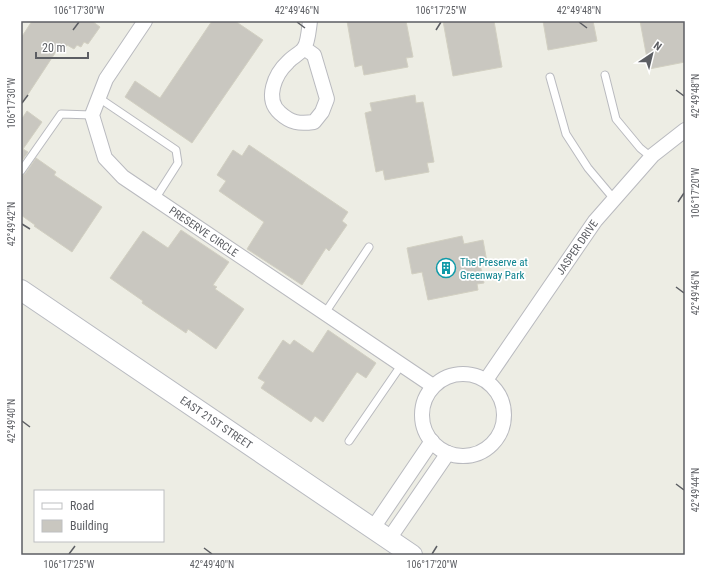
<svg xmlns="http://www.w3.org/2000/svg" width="706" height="576" font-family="'Roboto Condensed',sans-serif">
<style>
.building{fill:#c9c7c0;stroke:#d2d0c2}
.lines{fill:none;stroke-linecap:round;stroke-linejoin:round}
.lane-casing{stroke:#b9babf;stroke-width:9}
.street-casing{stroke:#b9babf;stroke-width:16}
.secondary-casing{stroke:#b9bbc1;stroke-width:22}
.lane{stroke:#fff;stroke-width:7}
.street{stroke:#fff;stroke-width:14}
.secondary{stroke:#fff;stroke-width:20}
.ticks{fill:none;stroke:#5c5e63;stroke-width:1.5}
.labels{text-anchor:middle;stroke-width:3.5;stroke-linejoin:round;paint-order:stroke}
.street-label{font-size:11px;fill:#5c5e63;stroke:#fff}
.culture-label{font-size:11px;fill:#0d838f;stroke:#fff;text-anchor:start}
.neatline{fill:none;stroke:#5c5e63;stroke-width:1.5}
.ticks-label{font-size:10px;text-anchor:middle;fill:#5c5e63}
</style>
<rect width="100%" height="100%" fill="#edede4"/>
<path class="building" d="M32,21H92L100,27L88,44L84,42L81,47L77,45L74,49L67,45L63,50L59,47L21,105V38Z
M212,21H235L263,40L192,143L125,97L135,81L160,98Z
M347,21H406L413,57L406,58L408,67L364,75L362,65L355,67Z
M443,21H494L502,67L453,76Z
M543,21H593L597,41L548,50Z
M640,21H685V62L649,69Z
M415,95L416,103L423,102L434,162L427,163L429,172L385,180L383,170L376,172L365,113L372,111L370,103Z
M27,111L42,122L23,149L28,152L21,162V120Z
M249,145L348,212L342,221L347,225L329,251L326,248L302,285L247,249L264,222L219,191L226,181L217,175L233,150L242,156Z
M36,158L56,172L54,175L102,207L72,252L34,226L35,225L21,215V176L25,174Z
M181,230L229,262L213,285L217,287L215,289L244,309L216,349L188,329L186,333L142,303L143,301L110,278L143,231L168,248Z
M462,236L464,244L483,240L487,262L480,264L484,283L477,284L478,290L428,300L422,272L412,274L407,248Z
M328,330L376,363L366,378L357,372L323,422L315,416L311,422L261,388L265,382L258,378L283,340L290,345L294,340L313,353Z"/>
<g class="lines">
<defs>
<path id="lane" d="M605,75L616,119L640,148L651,157
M550,77L566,134L588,168L614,199
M99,98L176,150L178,163L155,199
M21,171L61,114L92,115
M325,313L369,247
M349,441L402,364"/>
<g id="street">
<path id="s1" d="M145,21L106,79L92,115L105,158L123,177L433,386"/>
<path d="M304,48L314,55L327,99L322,112L314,122C299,124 291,123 280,113C264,99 275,74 288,62C292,57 301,53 304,48C308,43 309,28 310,21"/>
<circle cx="463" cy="415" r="41"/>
<path id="s2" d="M486,380L595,221L653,155L685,130"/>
<path d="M373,528L432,441"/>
<path d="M389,539L448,453"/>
</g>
<g id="secondary">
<path id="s3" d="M21,290L412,555"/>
</g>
</defs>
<use href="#lane" class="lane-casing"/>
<use href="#street" class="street-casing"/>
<use href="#secondary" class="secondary-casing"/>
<use href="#lane" class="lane"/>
<use href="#street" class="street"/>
<use href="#secondary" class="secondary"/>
</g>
<path class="ticks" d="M297,22L305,28M579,22L587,28M73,30L79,22M436,30L441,22M676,90L684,96M22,103L28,95M678,202L684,193M22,224L30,229M676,287L684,293M22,421L30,427M676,484L684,490M204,548L212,554M69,554L75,546M432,554L437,546"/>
<defs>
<symbol id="building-ring" viewBox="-11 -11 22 22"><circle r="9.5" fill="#fff" stroke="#0f9aa8" stroke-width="1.5"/><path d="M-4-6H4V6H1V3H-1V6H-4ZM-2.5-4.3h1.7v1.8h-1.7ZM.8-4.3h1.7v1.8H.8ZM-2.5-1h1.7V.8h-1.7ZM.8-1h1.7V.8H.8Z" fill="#0f9aa8"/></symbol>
</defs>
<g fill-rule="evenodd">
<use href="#building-ring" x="435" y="257" width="22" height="22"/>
</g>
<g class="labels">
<g class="street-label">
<text dy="4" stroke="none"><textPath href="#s1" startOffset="277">PRESERVE CIRCLE</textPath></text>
<text dy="4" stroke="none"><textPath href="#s2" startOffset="161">JASPER DRIVE</textPath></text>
<text dy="4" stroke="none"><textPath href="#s3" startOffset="236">EAST 21ST STREET</textPath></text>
</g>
<g class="culture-label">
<text x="460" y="266">The Preserve at<tspan x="460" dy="13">Greenway Park</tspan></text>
</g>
</g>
<rect width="706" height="576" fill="none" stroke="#ffffff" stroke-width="44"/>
<rect x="34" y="490" width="130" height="52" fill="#ffffff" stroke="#bebfc1"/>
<rect x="42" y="503" width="20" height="6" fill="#ffffff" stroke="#bebfc1"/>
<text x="70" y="510" font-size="12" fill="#5c5e63">Road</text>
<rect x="42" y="520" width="20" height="12" fill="#c9c7c0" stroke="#bebfc1"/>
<text x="70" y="530" font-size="12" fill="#5c5e63">Building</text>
<g transform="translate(652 54) rotate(35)" stroke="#ffffff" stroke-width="3" paint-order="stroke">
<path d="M0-3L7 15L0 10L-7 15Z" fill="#5c5e63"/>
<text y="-6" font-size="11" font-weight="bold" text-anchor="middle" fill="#5c5e63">N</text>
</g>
<path d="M36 52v6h52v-6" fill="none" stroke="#5c5e63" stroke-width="2"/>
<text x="42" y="52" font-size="12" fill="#5c5e63" stroke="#ffffff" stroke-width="3" paint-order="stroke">20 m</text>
<rect x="22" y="22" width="662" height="532" class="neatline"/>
<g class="ticks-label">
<text x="79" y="14">106°17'30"W</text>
<text x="297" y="14">42°49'46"N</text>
<text x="441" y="14">106°17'25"W</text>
<text x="579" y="14">42°49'48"N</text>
<text transform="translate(695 96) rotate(-90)" y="4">42°49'48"N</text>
<text transform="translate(11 103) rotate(-90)" y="4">106°17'30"W</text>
<text transform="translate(695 193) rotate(-90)" y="4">106°17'20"W</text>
<text transform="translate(11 224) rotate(-90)" y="4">42°49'42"N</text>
<text transform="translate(695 293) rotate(-90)" y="4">42°49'46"N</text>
<text transform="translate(11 421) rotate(-90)" y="4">42°49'40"N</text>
<text transform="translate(695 490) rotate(-90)" y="4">42°49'44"N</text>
<text x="69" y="568">106°17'25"W</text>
<text x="212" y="568">42°49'40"N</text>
<text x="432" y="568">106°17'20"W</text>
</g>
</svg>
